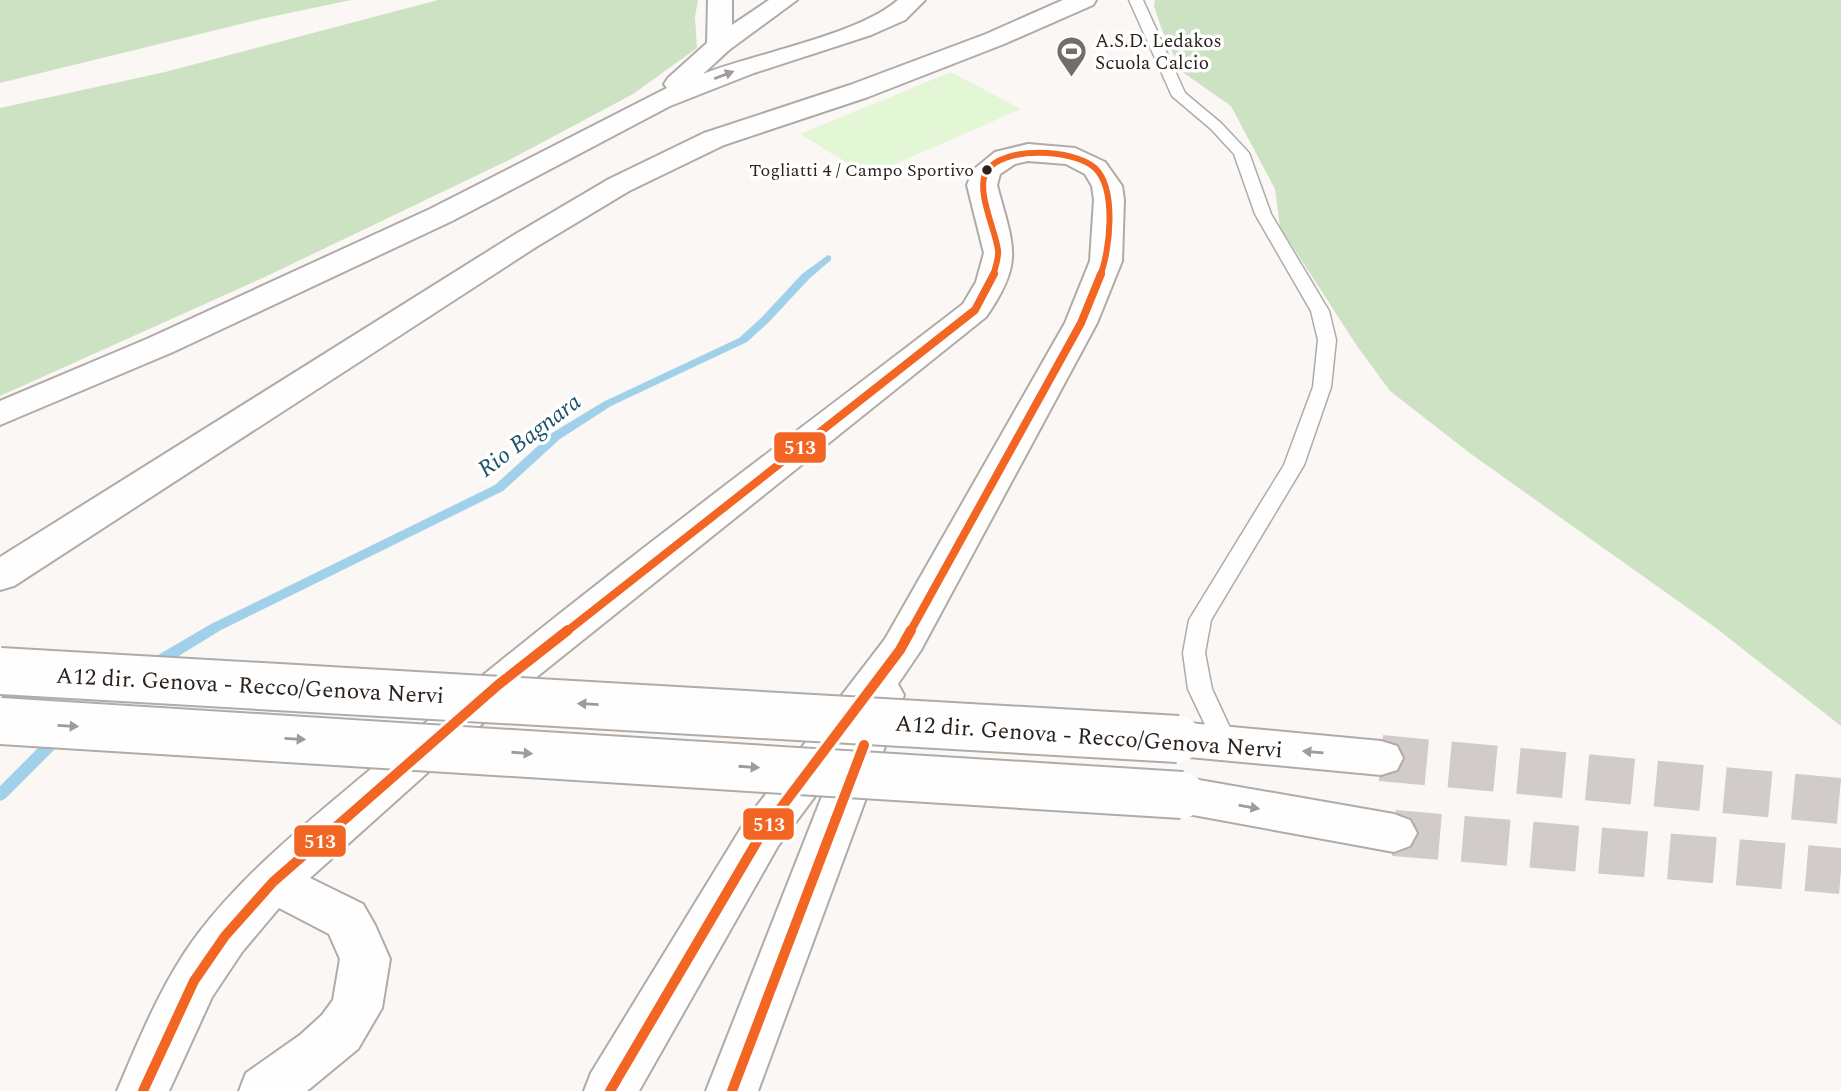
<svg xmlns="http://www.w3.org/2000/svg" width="1841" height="1091" font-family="Spectral,serif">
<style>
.green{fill:#e3f7d7}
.forest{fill:#cde2c2}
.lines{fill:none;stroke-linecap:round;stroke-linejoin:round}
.stream{fill:#a1d1ea;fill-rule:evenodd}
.highway-tunnel{stroke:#d1ccca;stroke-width:46;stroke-dasharray:46 23;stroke-linecap:butt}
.lane-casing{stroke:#b1aba7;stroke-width:3}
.street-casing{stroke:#b1aba7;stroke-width:4}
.highway-casing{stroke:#b1aba7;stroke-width:4}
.lane{fill:#fefefe;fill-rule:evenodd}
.street{fill:#fefefe;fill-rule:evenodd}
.highway{fill:#fefefe;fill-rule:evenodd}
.highway-bridge-casing{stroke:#b1aba7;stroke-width:50;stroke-linecap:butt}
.highway-bridge{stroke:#fefefe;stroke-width:46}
.bus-1-far2-casing{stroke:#fff;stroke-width:10}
.bus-1-far1-casing{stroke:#fff;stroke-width:13}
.bus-1-casing{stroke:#fff;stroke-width:16}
.bus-1-far2{stroke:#f26522;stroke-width:6}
.bus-1-far1{stroke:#f26522;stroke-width:8}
.bus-1{stroke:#f26522;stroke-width:10}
.oneway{fill:#a09b98}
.bus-dot{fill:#2c221c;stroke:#fff;stroke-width:2.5}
.labels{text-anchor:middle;stroke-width:7;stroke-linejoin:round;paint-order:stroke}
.far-bus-label{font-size:18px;fill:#2c221c;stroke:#fff;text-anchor:end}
.far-poi-label{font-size:19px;fill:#2c221c;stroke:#fff;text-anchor:start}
.street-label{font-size:23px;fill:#2c221c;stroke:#fff}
.water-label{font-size:24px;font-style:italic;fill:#1b526c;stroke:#fff}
.line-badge{stroke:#fff;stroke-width:2.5}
.badge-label{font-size:19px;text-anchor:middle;font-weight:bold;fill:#fff}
</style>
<rect width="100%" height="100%" fill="#faf7f5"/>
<path class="green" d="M951,72L1021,109L868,176L800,134Z"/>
<path class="forest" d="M0,0H351L261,19L0,83Z
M438,0H698L695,17L697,48L633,94L513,158L267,276L0,396V108L165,72Z
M1155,0H1841V726L1716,628L1471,454L1390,391L1357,346L1280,227L1275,189L1231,106L1181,71L1162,30L1154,6Z"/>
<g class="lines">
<path class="stream" d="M828,255L831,256V260L809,279L769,322L747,342L611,406L560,439L503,491L221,630L156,670H146L144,666L146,662L211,624L495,485L552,433L603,402L739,338L761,318L802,274Z
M59,731L64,732L66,736L64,740L5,799L0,801V786L54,732Z"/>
<path class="highway-tunnel" d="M1381,758L1841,801
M1394,833L1841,871"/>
<defs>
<path id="lane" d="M1129,0H1143L1185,93L1221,123L1249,153L1271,214L1329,311L1336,340L1331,387L1304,465L1211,620L1205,653L1212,689L1238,745L1234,752L1226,754L1218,752L1188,689L1183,653L1189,620L1284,465L1313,387L1318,340L1311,311L1255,214L1234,154L1211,129L1172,96Z"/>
<path id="street" d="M1028,144L1075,148L1105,162L1122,186L1124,200L1122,261L1097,323L921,650L898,684L904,695L758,1091H706L830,776L778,846L639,1091H584L591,1073L746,820L885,639L1065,323L1090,261L1094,200L1092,186L1085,174L1066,164L1028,161L1015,164L1000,174L997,185C1013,246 1025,261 986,317L513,696L310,878L363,904L375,925L390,959L382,1008L358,1049L307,1091H239L246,1073L300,1035L322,1015L333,1000L340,959L329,934L279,908L242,952L212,997L169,1091H117C140,1037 162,982 197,935C253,861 329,806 398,746C580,591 774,450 963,304L976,282L984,253L967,185L973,170L995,152Z"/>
<path id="highway" d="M708,0H732V25L769,0H797L729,50L703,74C757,53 858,35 898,0H925L905,20L871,35L754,73L670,106L452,221L173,352L0,425V401L149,338L430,209L667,88L664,84L668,78L707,43Z
M1063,0H1096L1093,5L1004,44L868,97L724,145L629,191L536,247L14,586L0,590V557L514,235L609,179L704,133L850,85L986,34Z
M1178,722L1381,741L1397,746L1403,758L1397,770L1381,775L1178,756L1163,751L1156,739L1163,727Z
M1182,777L1394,814L1410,820L1417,833L1410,846L1394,852L1182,813L1166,808L1160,795L1166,782Z"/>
</defs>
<use href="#lane" class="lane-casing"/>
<use href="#street" class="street-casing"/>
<use href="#highway" class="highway-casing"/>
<use href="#lane" class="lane"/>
<use href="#street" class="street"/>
<use href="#highway" class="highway"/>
<defs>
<path id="highway-bridge" d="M0,671L1178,739
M0,721L1182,795"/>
</defs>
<use href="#highway-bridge" class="highway-bridge-casing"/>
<use href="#highway-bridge" class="highway-bridge"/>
<defs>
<path id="bus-1-far2" d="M993,276C995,268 999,258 998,250C995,229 976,191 986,172C1002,145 1075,149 1095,168C1117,189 1110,251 1100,276"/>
<path id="bus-1-far1" d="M566,632L975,310L994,274
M910,632L1081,323L1101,274"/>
<path id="bus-1" d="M143,1091L194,981L225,936L273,882L498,685L568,630
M610,1091L762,833L900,650L911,630
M732,1091L864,745"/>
</defs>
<use href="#bus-1-far2" class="bus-1-far2-casing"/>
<use href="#bus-1-far1" class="bus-1-far1-casing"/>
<use href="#bus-1" class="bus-1-casing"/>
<use href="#bus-1-far2" class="bus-1-far2"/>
<use href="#bus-1-far1" class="bus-1-far1"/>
<use href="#bus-1" class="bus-1"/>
</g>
<defs><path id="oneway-solid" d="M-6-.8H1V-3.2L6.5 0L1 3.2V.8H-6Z" transform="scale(1.75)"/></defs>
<g class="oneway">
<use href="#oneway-solid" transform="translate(724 75) rotate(-21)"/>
<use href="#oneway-solid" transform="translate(588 704) rotate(-177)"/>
<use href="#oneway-solid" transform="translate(68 726) rotate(3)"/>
<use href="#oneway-solid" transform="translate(295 739) rotate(3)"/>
<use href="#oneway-solid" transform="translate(1313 752) rotate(-175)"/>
<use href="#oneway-solid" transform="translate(522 753) rotate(4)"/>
<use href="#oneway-solid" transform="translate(749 767) rotate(4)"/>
<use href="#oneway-solid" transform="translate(1249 807) rotate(10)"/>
</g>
<defs>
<symbol id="stadium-pin" viewBox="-11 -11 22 30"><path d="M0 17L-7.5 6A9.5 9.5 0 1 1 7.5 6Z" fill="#746d68" stroke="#fff"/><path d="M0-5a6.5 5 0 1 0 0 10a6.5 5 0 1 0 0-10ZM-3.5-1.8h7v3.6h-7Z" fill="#fff"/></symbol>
</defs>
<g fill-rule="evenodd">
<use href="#stadium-pin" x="1054" y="34" width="35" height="47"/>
</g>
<circle class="bus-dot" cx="987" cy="170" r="6"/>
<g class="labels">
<g class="far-bus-label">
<text x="974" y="176">Togliatti 4 / Campo Sportivo</text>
</g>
<g class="far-poi-label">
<text x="1095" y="47">A.S.D. Ledakos<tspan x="1095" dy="22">Scuola Calcio</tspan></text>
</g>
<g class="street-label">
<text transform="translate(250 685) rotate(3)" y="8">A12 dir. Genova - Recco/Genova Nervi</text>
<text transform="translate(1089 736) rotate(4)" y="8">A12 dir. Genova - Recco/Genova Nervi</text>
</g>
<g class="water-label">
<text transform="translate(529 435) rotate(-37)" y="8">Rio Bagnara</text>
</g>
</g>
<g class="line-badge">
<rect x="773" y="431" width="54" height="33" rx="7" fill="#f26522"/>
<rect x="742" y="807" width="53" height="34" rx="7" fill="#f26522"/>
<rect x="293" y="824" width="54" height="34" rx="7" fill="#f26522"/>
</g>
<g class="badge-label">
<text x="800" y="454">513</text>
<text x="769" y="831">513</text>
<text x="320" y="848">513</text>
</g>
</svg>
